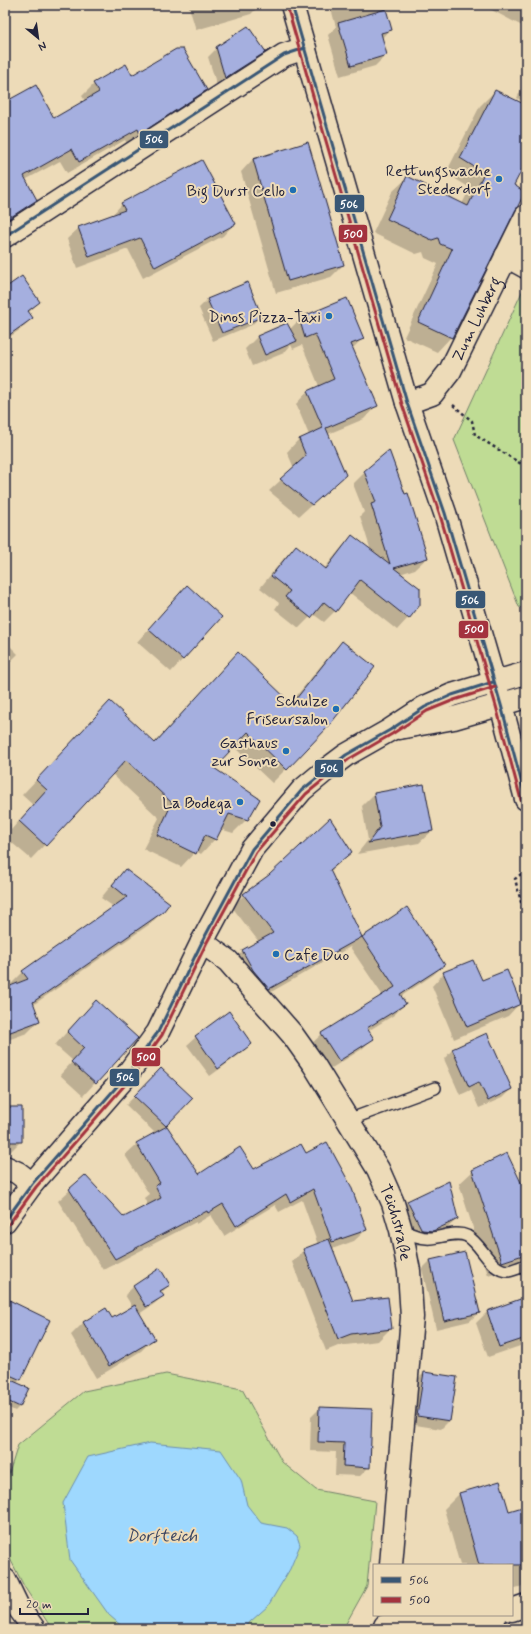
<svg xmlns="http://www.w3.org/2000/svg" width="531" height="1634" font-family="Mynerve,sans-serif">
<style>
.green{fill:#bfdc94;stroke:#707f68}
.water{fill:#9ed8fe;stroke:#6c8fb0}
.shadow{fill:#0003}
.building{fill:#a5afdf;stroke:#22223b}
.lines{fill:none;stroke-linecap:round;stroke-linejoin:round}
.service-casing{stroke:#22223b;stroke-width:14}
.minor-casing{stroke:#22223b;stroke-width:25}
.primary-casing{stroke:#22223b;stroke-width:25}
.path{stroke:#22223b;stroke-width:2.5;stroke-dasharray:3 3;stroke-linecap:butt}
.service{stroke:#eddbb8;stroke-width:11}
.minor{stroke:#eddbb8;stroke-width:22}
.primary{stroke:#eddbb8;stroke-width:22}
.bus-1-casing{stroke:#eddbb8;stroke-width:6}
.bus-2-casing{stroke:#eddbb8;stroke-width:6}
.bus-1{stroke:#395775;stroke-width:3}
.bus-2{stroke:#a4333e;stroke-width:3}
.poi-dot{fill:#1f6fb2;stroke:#eddbb8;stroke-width:1.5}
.bus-dot{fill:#22223b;stroke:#eddbb8;stroke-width:1.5}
.labels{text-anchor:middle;stroke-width:4;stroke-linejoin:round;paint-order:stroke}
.poi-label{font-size:16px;fill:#22223b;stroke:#eddbb8;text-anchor:end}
.street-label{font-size:16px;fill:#22223b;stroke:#eddbb8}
.water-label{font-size:17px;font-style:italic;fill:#3b4662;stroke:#eddbb8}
.line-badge{stroke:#eddbb8;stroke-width:1.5}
.badge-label{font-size:11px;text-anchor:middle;font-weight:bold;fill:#fff}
</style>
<rect width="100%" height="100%" fill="#eddbb8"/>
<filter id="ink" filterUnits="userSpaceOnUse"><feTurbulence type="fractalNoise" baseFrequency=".025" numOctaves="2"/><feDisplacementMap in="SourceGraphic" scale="8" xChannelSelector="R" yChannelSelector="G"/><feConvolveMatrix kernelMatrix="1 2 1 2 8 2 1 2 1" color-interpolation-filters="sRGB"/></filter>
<g filter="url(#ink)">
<path class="green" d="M526,283V610L519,607L454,440Z
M166,1374L242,1389L282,1462L316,1490L375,1501L367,1586L343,1629H52L25,1588L5,1549V1486L18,1445L84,1391Z"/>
<path class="water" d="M150,1443L221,1450L241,1480L247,1505L261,1523L287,1528L297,1536L300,1545L290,1569L268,1606L242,1629H125L109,1615L70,1560L63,1503L88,1457Z"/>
<path class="shadow" d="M191,5H260L251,14L196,30L189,7Z
M330,5H383L390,29L381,39L386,55L375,66L340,76L328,35L336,27Z
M482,5H526V28Z
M217,48L264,52L256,60L217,86L208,57Z
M132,76L206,90L194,102L128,145L125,140L67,173L60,161L25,180L36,200L24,212L5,224V103L54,119L85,101L82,96L94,84Z
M526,79V103L517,98Z
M495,91L526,106V160L513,185L451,337L437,352L404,337L438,264L425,258L423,252L416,254L373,233L392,192L407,178L462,204L470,188L446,173L480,106Z
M253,159L343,265L331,277L276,293L241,172Z
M122,204L234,224L223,236L143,278L128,249L77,268L67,239L79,228L111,216Z
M5,289L39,302L28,313L32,318L21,329L5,340Z
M208,299L260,316L252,325L213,341L199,308Z
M300,319L363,338L352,349L376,406L364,419L328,434L345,475L299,516L269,491L294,468L287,452L299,439L309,435L296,404L308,391L319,386L302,345L293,349L291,345L284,353L252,366L245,349L257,337L287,324L290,329Z
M365,472L427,558L415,569L400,574L408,618L397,630L349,592L335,611L324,622L313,614L299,628L275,609L279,603L260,588L284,558L296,546L324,569L341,548L352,536L371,551L360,516L364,512L353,484Z
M175,599L183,659L171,672L137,642Z
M5,641L18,654L5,667Z
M342,642L286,769L272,783L233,746L213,769L247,819L233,833L220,829L215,839L201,854L196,851L181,867L143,849L159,818L112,774L31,859L5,837V819L11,824V830L33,805L22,795L110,702L154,743L224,667L290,704L328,657Z
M423,785L432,831L419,843L357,854L368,840L362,806L374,794Z
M351,852L330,872L361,938L407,909L444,965L433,975L400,997L405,1004L394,1015L368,1031L373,1038L362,1049L327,1071L311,1044L322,1034L383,996L350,947L257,1000L231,963L243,951L259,942L232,907L244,895Z
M126,870L162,912L150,924L33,1005L39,1021L27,1033L5,1041V989L13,986L11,984L23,972L114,907L101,898L114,882Z
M444,973L520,1003L508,1016L454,1039L432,986Z
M84,1013L136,1038L83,1096L60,1075L73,1061L55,1045Z
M229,1013L251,1044L243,1052L210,1076L187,1045L196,1037Z
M486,1034L511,1089L502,1098L479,1108L471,1090L460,1095L444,1059L452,1050Z
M161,1069L191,1098L162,1129L198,1175L254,1171L306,1155L366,1230L354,1241L332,1249L353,1302L390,1329L378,1341L338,1346L326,1351L292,1262L304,1250L318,1245L302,1200L279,1212L275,1205L224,1236L211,1215L196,1224V1222L103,1270L58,1201L70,1190L124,1218L148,1206L144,1198L149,1194L125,1155L137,1144L155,1133L126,1105Z
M5,1108L21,1141L9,1153H5Z
M473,1171L526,1196V1263L488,1275L459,1184Z
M408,1201L457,1219L441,1234L417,1246L407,1245L392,1217Z
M430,1261L479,1312L470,1321L436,1329L422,1269Z
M160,1270L169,1285L161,1293L163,1296L154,1304L139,1314L153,1339L141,1351L96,1378L71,1335L83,1323L106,1309L112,1320L133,1308L125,1295L133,1287Z
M526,1298V1344L488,1357L476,1323L487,1312Z
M5,1306L49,1320L20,1380L16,1384L27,1389L19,1407L15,1411L5,1406Z
M424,1373L449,1421L441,1429L409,1424L415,1382Z
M320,1408L369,1467L360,1476L335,1475L336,1452L310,1451L311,1417Z
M5,1413H7L5,1423Z
M459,1494L508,1512L526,1507V1585L512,1589V1565H460L444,1509Z"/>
<path class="building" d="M386,9L392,30L381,33L387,55L351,66L338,23Z
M248,26L266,52L225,78L216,47Z
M176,49H183L207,90L140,134L138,129L79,162L72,149L24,176L37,200L8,219L5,213V102L36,85L54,118L99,92L93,83L126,64L132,75Z
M495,90L526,105V162L514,185L525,192L452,338L418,322L452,249L440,244L438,238L432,240L387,219L407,176L468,206L484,173L460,158Z
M308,142L344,265L288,281L253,159Z
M202,160L236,224L155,267L140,238L89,257L78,227L125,210L121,203Z
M22,276L40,302L28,311L33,318L5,338V288Z
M248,282L262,317L222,333L207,299Z
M347,298L364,339L351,344L378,406L326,428L346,475L312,505L280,479L306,456L299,439L323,428L307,391L334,379L315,334L305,338L299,318Z
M287,323L297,341L265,355L257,336Z
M389,450L405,494L408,493L428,558L394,568L420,588V605L409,619L360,580L336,612L324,602L311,618L285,597L290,591L271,576L296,545L326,569L352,535L390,564L371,504L376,502L364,471Z
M187,585L222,617L183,660L148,629Z
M342,641L375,667L328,727L287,770L248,732L214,768L260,799L248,820L229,814L216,840L205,835L196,854L157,835L172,803L126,760L46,846L19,821L47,790L36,780L110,701L155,743L238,652L292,704Z
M424,784L433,831L368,843L380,827L374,793Z
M330,818L352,852L330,870L362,937L269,989L253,970L242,950L273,933L243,894L269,875Z
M125,869L170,903L163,912L33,1002L40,1021L5,1034V988L28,979L22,971L127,897L112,885Z
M407,907L445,965L400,994L406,1004L367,1028L374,1039L339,1061L321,1033L395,987L362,937Z
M473,960L482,980L507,970L521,1004L467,1027L443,972Z
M96,1000L138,1038L96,1084L71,1062L84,1048L67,1032Z
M229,1011L252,1044L218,1069L195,1036Z
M487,1033L512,1089L488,1101L479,1082L469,1087L452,1049Z
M161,1068L193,1098L166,1126L134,1096Z
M5,1107H22V1142H5Z
M167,1126L199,1174L240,1147L254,1169L301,1144L306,1153L327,1142L351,1186L367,1230L332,1242L313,1189L290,1202L286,1194L236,1226L223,1204L208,1213L207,1211L115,1259L69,1189L85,1175L124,1217L161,1198L155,1186L160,1183L136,1143Z
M507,1153L526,1193V1254L502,1262L472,1170Z
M449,1181L458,1219L433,1231L422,1230L407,1201Z
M329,1239L353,1301L388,1297L392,1329L351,1334L338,1339L303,1249Z
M465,1252L480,1313L444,1321L430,1260Z
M160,1268L170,1285L160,1291L164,1296L146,1307L133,1286Z
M526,1297V1338L499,1347L487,1311Z
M5,1298L50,1320L21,1380L5,1373Z
M135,1305L155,1339L109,1366L83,1322L106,1308L112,1318Z
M424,1372L457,1377L450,1421L417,1416Z
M11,1380L29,1388L20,1407L5,1400V1392Z
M319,1407L372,1409L370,1468L343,1466L344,1443L318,1442Z
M500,1481L509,1511L526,1506V1565H479L459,1493Z"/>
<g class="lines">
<defs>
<path id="service" d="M348,1120L435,1088
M401,1230C410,1234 421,1239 431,1238C443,1237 456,1231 467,1236C482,1244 490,1271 508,1271C514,1270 521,1267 526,1265"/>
<g id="minor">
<path d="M5,236L284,55L305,48"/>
<path d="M506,256L526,267"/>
<path id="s1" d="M407,403L432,394L450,371L526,216"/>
<path d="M399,728L454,718L526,697"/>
<path id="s2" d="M202,942L228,961L292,1034L314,1065L378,1169L393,1203L401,1230L409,1271L412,1317L391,1565"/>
<path d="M5,1167L18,1173L32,1184"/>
<path d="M5,1221L32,1184L126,1076L158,1032L202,942L252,849L302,790L326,770L346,755L390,730L425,707L452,695L526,673"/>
<path d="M5,1580L18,1607L34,1629"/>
<path d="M512,1610L526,1605"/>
<path d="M385,1626L412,1619L470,1622L496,1615"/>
</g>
<path id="primary" d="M292,5L407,403L445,513L501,705L526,799"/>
</defs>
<use href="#service" class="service-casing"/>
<use href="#minor" class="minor-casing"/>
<use href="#primary" class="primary-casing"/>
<path class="path" d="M453,405L472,421L475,435L526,467
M526,870L515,879L526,921"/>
<use href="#service" class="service"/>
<use href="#minor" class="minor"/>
<use href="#primary" class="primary"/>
<defs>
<path id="bus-1" d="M292,5L407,403L445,513L501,705L526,799
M5,236L284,55L305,48
M5,1221L32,1184L126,1076L158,1032L202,942L252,849L302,790L346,755L390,730L425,707L452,695L493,682"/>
<path id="bus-2" d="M287,6L402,404L440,515L496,706L521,800
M9,1224L36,1187L130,1079L162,1035L206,944L256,852L306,794L349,759L392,734L427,711L454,700L495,687"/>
</defs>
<use href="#bus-1" class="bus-1-casing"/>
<use href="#bus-2" class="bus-2-casing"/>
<use href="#bus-1" class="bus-1"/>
<use href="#bus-2" class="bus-2"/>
</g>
</g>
<g class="poi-dot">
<circle cx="499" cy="179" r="4"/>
<circle cx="293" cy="190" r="4"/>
<circle cx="329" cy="316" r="4"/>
<circle cx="336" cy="709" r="4"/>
<circle cx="286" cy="751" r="4"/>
<circle cx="240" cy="802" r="4"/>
<circle cx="276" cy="954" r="4"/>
</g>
<circle class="bus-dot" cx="273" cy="824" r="3.5"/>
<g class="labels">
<g class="poi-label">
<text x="491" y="176">Rettungswache<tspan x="491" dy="18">Stederdorf</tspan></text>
<text x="285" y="196">Big Durst Cello</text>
<text x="321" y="322">Dinos Pizza-Taxi</text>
<text x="328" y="706">Schulze<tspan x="328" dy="18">Friseursalon</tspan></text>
<text x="278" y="748">Gasthaus<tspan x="278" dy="18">zur Sonne</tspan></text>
<text x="232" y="808">La Bodega</text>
<text x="284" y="960" text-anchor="start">Cafe Duo</text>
</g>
<g class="street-label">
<text dy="6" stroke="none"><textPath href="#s1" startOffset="114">Zum Luhberg</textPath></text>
<text dy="6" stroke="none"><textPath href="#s2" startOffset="346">Teichstraße</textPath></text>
</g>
<g class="water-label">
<text x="162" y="1541">Dorfteich</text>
</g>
</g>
<g class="line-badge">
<rect x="139" y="130" width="30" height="19" rx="4" fill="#395775"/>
<rect x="334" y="194" width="31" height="19" rx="4" fill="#395775"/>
<rect x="338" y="224" width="30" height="19" rx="4" fill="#a4333e"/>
<rect x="455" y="590" width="31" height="19" rx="4" fill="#395775"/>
<rect x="458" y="620" width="31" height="19" rx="4" fill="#a4333e"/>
<rect x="314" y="759" width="30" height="19" rx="4" fill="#395775"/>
<rect x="131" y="1047" width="30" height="20" rx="4" fill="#a4333e"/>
<rect x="109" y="1068" width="31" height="19" rx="4" fill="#395775"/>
</g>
<g class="badge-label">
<text x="154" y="143">506</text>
<text x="349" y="208">506</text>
<text x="353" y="238">500</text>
<text x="470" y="604">506</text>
<text x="474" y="633">500</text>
<text x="329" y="772">506</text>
<text x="146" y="1061">500</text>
<text x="125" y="1081">506</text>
</g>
<rect width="531" height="1634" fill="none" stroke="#eddbb8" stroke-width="20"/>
<rect x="10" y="10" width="511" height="1614" fill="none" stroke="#22223b" stroke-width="1.5" filter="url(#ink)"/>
<rect x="373" y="1564" width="140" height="52" fill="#eddbb8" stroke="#9c9186"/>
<rect x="381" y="1577" width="20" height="6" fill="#395775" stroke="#9c9186"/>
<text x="409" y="1584" font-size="12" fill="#22223b">506</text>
<rect x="381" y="1597" width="20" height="6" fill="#a4333e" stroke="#9c9186"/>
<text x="409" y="1604" font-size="12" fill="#22223b">500</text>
<g transform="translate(38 38) rotate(151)" stroke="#eddbb8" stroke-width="3" paint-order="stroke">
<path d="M0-3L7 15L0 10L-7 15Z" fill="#22223b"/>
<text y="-6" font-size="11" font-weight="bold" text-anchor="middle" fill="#22223b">N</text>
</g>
<path d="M20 1608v6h68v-6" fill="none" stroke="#22223b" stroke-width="2"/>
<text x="26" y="1608" font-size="12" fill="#22223b" stroke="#eddbb8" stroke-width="3" paint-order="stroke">20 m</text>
</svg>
